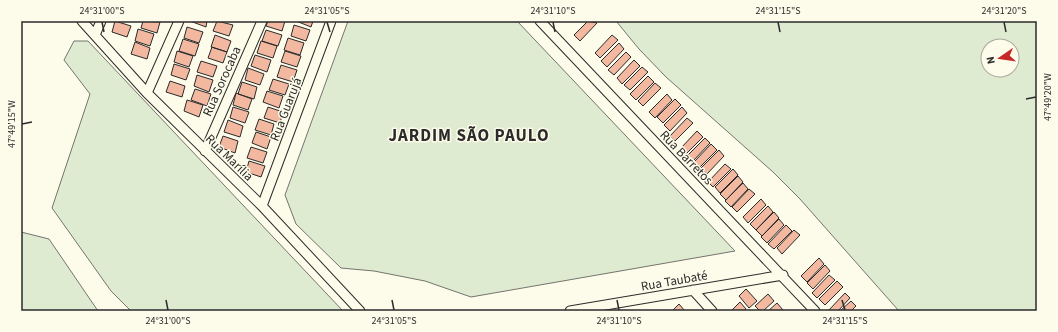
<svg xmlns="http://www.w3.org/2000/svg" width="1058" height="332" font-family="'Source Sans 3',sans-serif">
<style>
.green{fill:#deebd1;stroke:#74746e;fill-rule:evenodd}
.building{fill:#f2b8a0;stroke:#2b2b2b}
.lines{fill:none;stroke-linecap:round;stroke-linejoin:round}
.minor-casing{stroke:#2b2b2b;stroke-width:11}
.minor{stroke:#fdfbea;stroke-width:9}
.ticks{fill:none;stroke:#2b2b2b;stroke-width:1.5}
.labels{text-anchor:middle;stroke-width:3;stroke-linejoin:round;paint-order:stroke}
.street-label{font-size:13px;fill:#2b2b2b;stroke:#fdfbea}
.district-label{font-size:17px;font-weight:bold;letter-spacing:1px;fill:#2b2b2b;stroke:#fdfbea}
.neatline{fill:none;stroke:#2b2b2b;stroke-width:1.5}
.ticks-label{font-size:10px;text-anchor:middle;fill:#2b2b2b}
</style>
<rect width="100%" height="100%" fill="#fdfbea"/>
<path class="green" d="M348,21H517L735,251L471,297L425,281L374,271L341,268L296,224L285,195Z
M616,21H1037V311H899L800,199L773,172L666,77L639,49ZM988,46H1012V70H988Z
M74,41H88L343,311H131L111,291L52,208L90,94L64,60Z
M21,232L49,239L98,311H21Z"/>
<path class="building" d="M115,21L131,26L127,37L112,32Z
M143,21L160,22L157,33L141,28Z
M190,21H207L206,27Z
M217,21L233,25L229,36L213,31Z
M268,21H285L282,31L266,26Z
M296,21H313L311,27Z
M588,21L597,23L580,41L574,35Z
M294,25L310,30L306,41L291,36Z
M187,27L203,32L199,43L184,38Z
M138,29L154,34L150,46L135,41Z
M266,30L282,35L278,46L262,41Z
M215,35L231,41L227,52L211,47Z
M612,35L618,40L600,58L595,53Z
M288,38L304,43L300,55L284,50Z
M183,39L199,44L195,56L179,51Z
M261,41L277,46L273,58L257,53Z
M135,42L150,48L147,59L131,54Z
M619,43L624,49L607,67L601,61Z
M212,47L227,52L223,63L208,58Z
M177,51L193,56L189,67L174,62Z
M285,51L301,56L297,67L281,62Z
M626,52L631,57L614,75L608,70Z
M255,55L271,60L267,72L251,66Z
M634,60L640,66L622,84L617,78Z
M201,61L217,66L213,77L197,72Z
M174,64L190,69L186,80L171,75Z
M281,65L297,70L293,82L277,77Z
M642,67L648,72L630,90L624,85Z
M248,68L264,74L260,85L245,80Z
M197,75L213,80L209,92L194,86Z
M648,76L654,82L636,100L630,94Z
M273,79L289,84L285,95L269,90Z
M170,81L185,86L182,97L166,92Z
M242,82L257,87L254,99L238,94Z
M655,83L661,88L643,106L638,101Z
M195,89L211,94L207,106L191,100Z
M267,91L283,96L279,108L263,102Z
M236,93L252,99L248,110L233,105Z
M667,94L672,100L655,118L649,112Z
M675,99L681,105L663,123L657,117Z
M187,100L203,105L199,117L184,111Z
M233,107L249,112L245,123L230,118Z
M268,107L283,112L280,123L264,118Z
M682,107L687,113L670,131L664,125Z
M687,118L693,123L675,141L670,136Z
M259,119L274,124L271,135L255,130Z
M228,120L243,126L240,137L224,132Z
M697,131L703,137L685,155L680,149Z
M256,132L271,137L267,149L252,143Z
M223,136L238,141L235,153L219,147Z
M705,138L710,143L693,161L687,156Z
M711,144L717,150L699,168L694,162Z
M251,147L267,152L263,163L247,158Z
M719,150L724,156L707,174L701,168Z
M249,161L265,166L261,177L246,172Z
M725,164L731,169L713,187L708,182Z
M733,169L738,175L720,193L715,187Z
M738,176L743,182L726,200L720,194Z
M743,183L748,189L731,207L725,201Z
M749,189L755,194L737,212L732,207Z
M761,199L766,205L748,223L743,217Z
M768,206L773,212L756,230L750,224Z
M774,212L779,218L762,236L756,230Z
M779,219L784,225L767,243L761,237Z
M786,225L792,231L774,249L768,244Z
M794,230L800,235L782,254L777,248Z
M819,258L824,264L807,282L801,276Z
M825,265L830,271L813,289L807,283Z
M829,275L835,280L817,298L812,293Z
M837,281L843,287L825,305L819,299Z
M746,289L757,301L749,308L739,296Z
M845,293L850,298L838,311H828Z
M768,294L774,301L763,311H760L755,306Z
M851,301L856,306L851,311H840Z
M740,302L746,309L744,311H731Z
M777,303L783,310L782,311H768Z
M679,304L685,311H672Z"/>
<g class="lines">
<defs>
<path id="minor" d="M82,21L147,93L262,206L360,311
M540,21L815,311
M95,35L101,21
M147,93L179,21
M205,151L262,21
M262,206L331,21
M693,290L712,311
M570,311L783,275"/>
</defs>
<use href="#minor" class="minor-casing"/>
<use href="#minor" class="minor"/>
</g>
<path class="ticks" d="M102,22L104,32M327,22L330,32M553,22L555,32M778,22L780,32M1004,22L1006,32M1026,99L1036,97M22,124L32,122M166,300L168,310M392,300L394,310M617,300L619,310M842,300L845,310"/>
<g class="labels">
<g class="street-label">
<text transform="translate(221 81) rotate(-66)" y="5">Rua Sorocaba</text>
<text transform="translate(285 109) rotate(-69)" y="5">Rua Guarujá</text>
<text transform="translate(230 157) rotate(44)" y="5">Rua Marília</text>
<text transform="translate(687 157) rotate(46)" y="5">Rua Barretos</text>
<text transform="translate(674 280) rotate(-10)" y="5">Rua Taubaté</text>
</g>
<g class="district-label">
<text x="469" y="141">JARDIM SÃO PAULO</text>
</g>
</g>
<rect width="1058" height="332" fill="none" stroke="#fdfbea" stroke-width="44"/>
<g transform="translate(1000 58) rotate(257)"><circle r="19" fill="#fdfbea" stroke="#a9a89e"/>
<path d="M0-3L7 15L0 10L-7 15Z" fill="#c62828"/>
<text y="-6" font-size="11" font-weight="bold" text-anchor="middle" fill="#2b2b2b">N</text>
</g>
<rect x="22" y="22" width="1014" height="288" class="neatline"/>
<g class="ticks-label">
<text x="102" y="14">24°31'00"S</text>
<text x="327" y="14">24°31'05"S</text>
<text x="553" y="14">24°31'10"S</text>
<text x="778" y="14">24°31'15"S</text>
<text x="1004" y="14">24°31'20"S</text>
<text transform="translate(1047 97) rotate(-90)" y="4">47°49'20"W</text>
<text transform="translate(11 124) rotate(-90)" y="4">47°49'15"W</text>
<text x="168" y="324">24°31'00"S</text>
<text x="394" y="324">24°31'05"S</text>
<text x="619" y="324">24°31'10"S</text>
<text x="845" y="324">24°31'15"S</text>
</g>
</svg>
